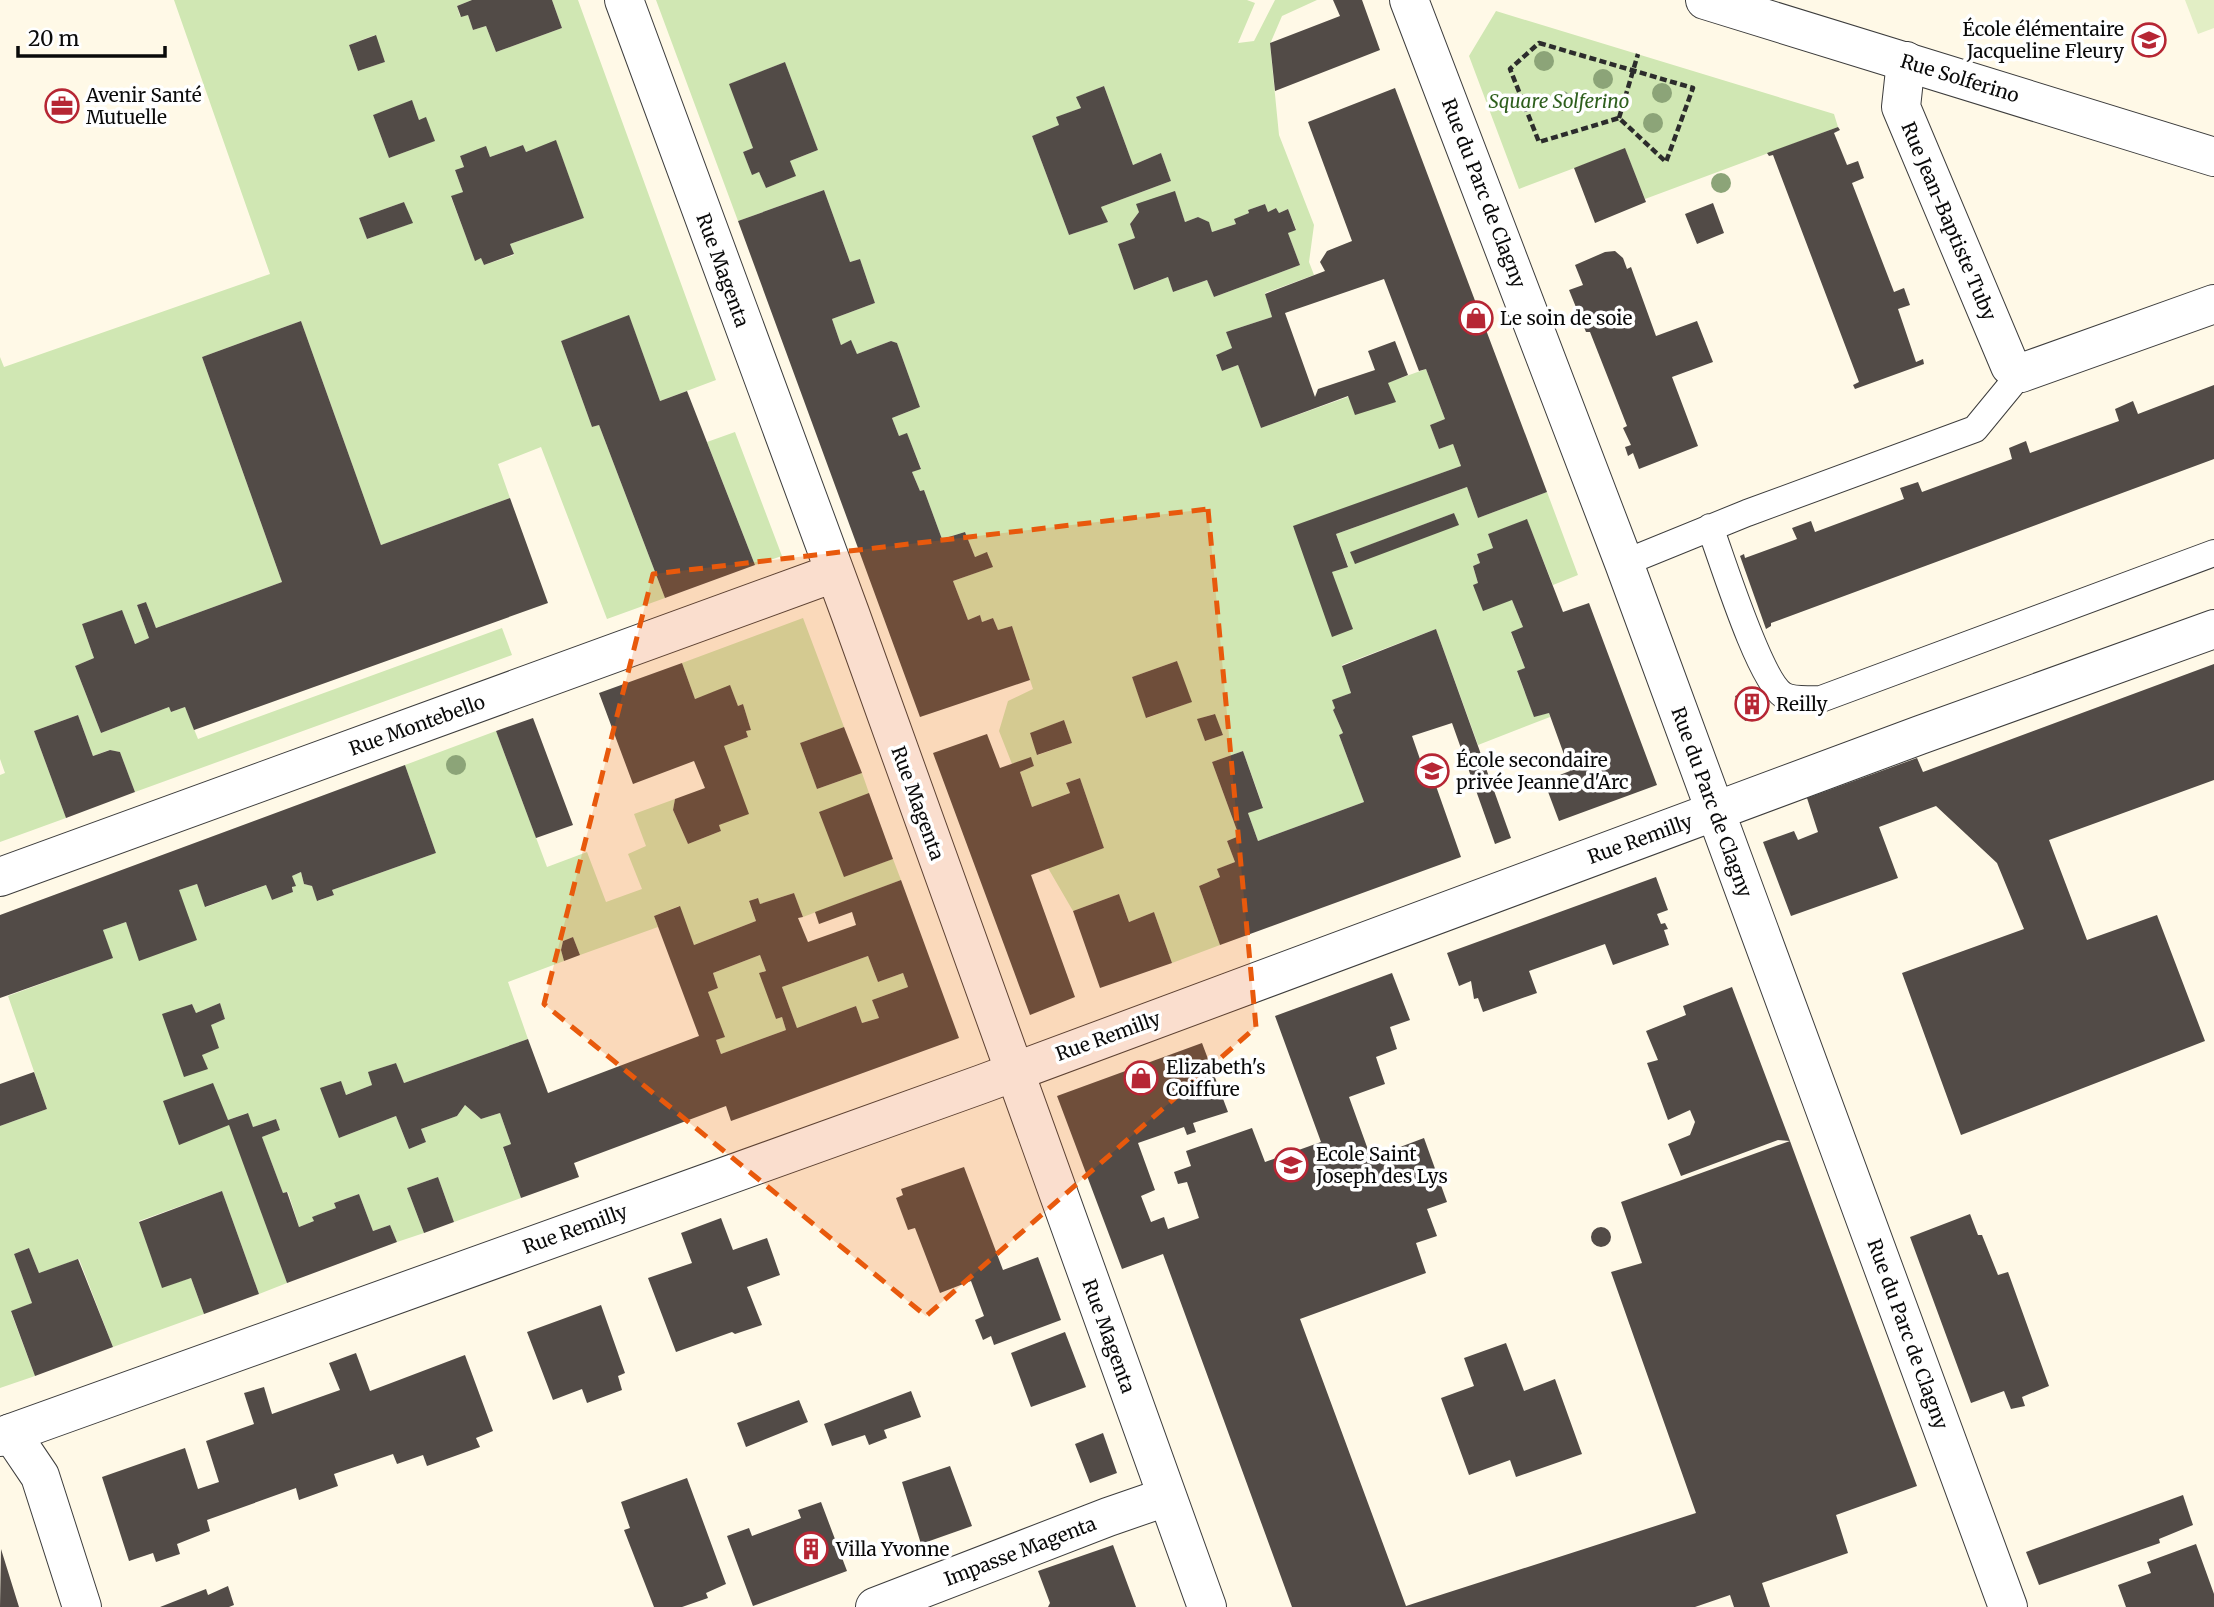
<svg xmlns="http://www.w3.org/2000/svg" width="2214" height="1607" font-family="Merriweather,serif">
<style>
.green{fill:#d0e7b3;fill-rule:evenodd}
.pitch{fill:#e2eec5}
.building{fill:#524b47;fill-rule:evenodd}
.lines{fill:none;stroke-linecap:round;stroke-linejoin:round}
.service-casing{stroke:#3d3d3d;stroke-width:28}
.minor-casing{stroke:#3d3d3d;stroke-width:40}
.tertiary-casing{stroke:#3d3d3d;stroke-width:40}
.path{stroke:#2c2c2c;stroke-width:4.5;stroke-dasharray:7 3.5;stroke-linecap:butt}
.service{stroke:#fff;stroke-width:26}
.minor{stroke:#fff;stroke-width:38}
.tertiary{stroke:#fff;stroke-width:38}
.tree{fill:#8ca478}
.marked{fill:#e8590c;fill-opacity:0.2;stroke:#e8590c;stroke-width:5;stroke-dasharray:14 9;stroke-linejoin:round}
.labels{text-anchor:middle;stroke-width:7;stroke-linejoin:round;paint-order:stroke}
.poi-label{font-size:19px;fill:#0a0a0a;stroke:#fff;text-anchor:start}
.street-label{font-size:19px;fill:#0a0a0a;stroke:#fff}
.park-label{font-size:19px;font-style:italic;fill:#2e5f1d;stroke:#fff}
</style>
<rect width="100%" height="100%" fill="#fff9e7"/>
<path class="green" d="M174,0H472L457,6L460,16L468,15L473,30L486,26L496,52L562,28L552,0H578L716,380L660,401L629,316L561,341L592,427L599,425L665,598L607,619L541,447L498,464L510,498L381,545L301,321L202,357L282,582L156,628L146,602L137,605L149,638L135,644L122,611L82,624L94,658L75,666L101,733L169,707L171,712L185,707L198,739L502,628L512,655L135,792L120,752L109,750L93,756L78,715L34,731L66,818L0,842V775L5,773L0,759V357L4,367L270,274ZM375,35L385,62L358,71L349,45ZM412,101L419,120L426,118L434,141L389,158L373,115ZM556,141L584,218L510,244L514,255L484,265L481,258L475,260L451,197L463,192L455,170L464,167L460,156L486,147L490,157L523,145L526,152ZM404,202L412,223L367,239L359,218Z
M656,0H1247L1255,3L1238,43L1254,41L1275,0H1317L1282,16L1270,44L1279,135L1314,225L1309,262L1314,275L1265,293L1272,317L1226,332L1232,348L1216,356L1222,371L1238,365L1261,428L1426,369L1445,419L1430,425L1439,449L1453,444L1461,466L1293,527L1332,572L1348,566L1336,534L1467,487L1478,518L1547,492L1578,575L1553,585L1527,520L1488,534L1493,548L1477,554L1480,563L1473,566L1478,583L1512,600L1523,627L1511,633L1525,668L1517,672L1534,716L1549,713L1550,717L1478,745L1436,629L1342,665L1351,693L1333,700L1335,708L1333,710L1343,733L1339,735L1364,802L1258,841L1248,813L1263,807L1243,751L1212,762L1239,836L1227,841L1235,862L1218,869L1220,877L1199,886L1220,945L1172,963L1154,912L1129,922L1119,894L1073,911L1048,868L1104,848L1080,778L1066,783L1070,793L1032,807L1020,772L1034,766L1031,758L1012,764L999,731L1008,701L1033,689L1012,626L998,630L993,618L982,622L980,615L968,620L953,581L992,567L988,553L975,557L965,532L942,539L924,490L920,491L912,472L921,468L907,434L899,436L892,418L920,407L897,343L891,341L857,354L851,341L841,345L832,319L875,303L860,259L850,262L824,190L738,221ZM785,62L818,150L790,161L795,176L766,188L759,172L752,174L743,152L753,148L730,84ZM1104,86L1133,165L1161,153L1171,181L1101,207L1107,222L1069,235L1032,136L1059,125L1057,117L1081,108L1077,97ZM1175,192L1185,222L1198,217L1208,222L1212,232L1236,224L1235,219L1249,213L1248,210L1265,204L1268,212L1276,208L1279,213L1288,209L1296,229L1288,233L1300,265L1214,297L1207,280L1173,292L1168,277L1135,290L1118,244L1135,238L1130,224L1139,212ZM1454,513L1458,525L1351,552ZM1177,661L1191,702L1147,718L1132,677ZM1214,714L1223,735L1205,741L1198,719ZM1064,720L1072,743L1038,755L1030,734Z
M1496,11L1834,114L1838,127L1645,199L1625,149L1519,189L1469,56Z
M735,432L782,556L755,565L707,442Z
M803,618L844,727L800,743L817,789L862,773L869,793L844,876L893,859L901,880L803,917L794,893L760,904L757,898L749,902L756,921L694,945L679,906L654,916L658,927L580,955L573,937L563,941L561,950L564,961L508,982L528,1039L404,1083L396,1063L369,1072L372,1085L346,1095L341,1082L339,1138L396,1116L409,1149L426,1142L421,1129L457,1116L465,1105L481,1119L500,1113L511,1144L503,1148L521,1198L454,1222L438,1177L407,1188L424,1233L397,1242L390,1225L373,1231L359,1194L334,1203L336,1208L313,1217L314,1221L299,1227L288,1192L283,1193L262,1137L280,1130L276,1119L253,1127L247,1113L228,1120L287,1283L259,1294L222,1191L139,1221L162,1287L191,1278L204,1314L113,1347L79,1259L39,1273L29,1248L14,1254L32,1303L11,1312L35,1376L0,1388V1126L47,1109L8,996L112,958L103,930L126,922L140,961L179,890L197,884L206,907L266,885L272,900L293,892L292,876L301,872L304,884L312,886L318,901L334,895L332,890L436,853L405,765L496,731L547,867L587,852L606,902L642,889L628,854L646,846L634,814L675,799L673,810L688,844L721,831L719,825L724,746L748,737L746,731L751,730L743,704L738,706L730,686L695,699L682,663ZM220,1003L225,1019L211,1025L202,1055L207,1069L163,1015L192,1004L196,1013Z
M760,955L766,971L760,973L776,1019L782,1017L786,1030L721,1054L716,1040L724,1037L708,992L718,988L713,973Z
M868,956L878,982L903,973L908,987L872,1000L879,1018L862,1023L856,1006L797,1028L782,987Z"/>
<path class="pitch" d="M2185,0H2214V28L2198,34Z"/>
<path class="building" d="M472,0H552L562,28L496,52L486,26L473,30L468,15L461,17L457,6Z
M1333,0H1362L1380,50L1275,91L1270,43L1340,16Z
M376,35L385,62L358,71L349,45Z
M785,62L818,150L790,161L796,176L766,188L759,172L752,175L743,152L753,148L729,84Z
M1104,86L1133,165L1161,153L1171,181L1101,207L1108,222L1069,235L1032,136L1059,125L1056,117L1081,108L1076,97Z
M1395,88L1547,492L1478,518L1467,487L1336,534L1348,567L1332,572L1353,629L1332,637L1293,526L1461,466L1453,444L1439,449L1430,425L1445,419L1426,369L1419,371L1384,279L1285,313L1315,397L1318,389L1375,370L1368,351L1395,341L1408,375L1388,383L1396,402L1355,415L1348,396L1261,428L1238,365L1222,371L1216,355L1232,348L1226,332L1272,317L1265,294L1325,271L1320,262L1327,251L1352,241L1308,122Z
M412,100L419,120L426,117L435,141L389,158L373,115Z
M1838,127L1840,130L1834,133L1847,165L1858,161L1864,178L1852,183L1894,292L1904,288L1910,305L1898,309L1916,362L1923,359L1924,364L1855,389L1853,385L1859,382L1773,155L1769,156L1767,153Z
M556,140L584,218L510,244L514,254L484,265L481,258L475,261L451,196L463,192L455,170L464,167L460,156L486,146L490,157L523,145L526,152Z
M1625,148L1646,202L1595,223L1574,168Z
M824,190L850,262L860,259L875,303L832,319L841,345L851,340L857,354L891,341L897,343L920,407L892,418L899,436L907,433L921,469L912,472L920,491L924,490L942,539L965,532L975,557L987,552L993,567L953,581L968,620L980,615L982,622L993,618L998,630L1012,626L1030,680L920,717L738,221Z
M1175,191L1185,222L1198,217L1209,222L1212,232L1236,224L1234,219L1249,213L1248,210L1265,204L1268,212L1276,208L1279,213L1288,209L1296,230L1288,233L1300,265L1214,297L1207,280L1173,292L1168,277L1134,290L1118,244L1135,238L1130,224L1139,212L1136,204Z
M404,202L413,223L367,239L359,218Z
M1713,203L1724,233L1697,244L1685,214Z
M1615,251L1623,258L1627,269L1631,267L1656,336L1697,321L1713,362L1672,377L1698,446L1639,469L1633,453L1628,456L1625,447L1631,445L1623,428L1627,426L1590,332H1586L1569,290L1583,285L1575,265L1605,252Z
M629,315L660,401L687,391L755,565L665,598L599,425L592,427L561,341Z
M301,321L381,545L510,498L548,603L194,730L185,707L171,712L169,707L101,733L75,666L94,658L82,624L122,610L135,644L149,638L137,605L146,602L156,628L282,582L202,357Z
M2214,385V459L1771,623V626L1766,629L1740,556L1744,554L1745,558L1797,539L1792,528L1811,521L1815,532L1904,499L1900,488L1918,482L1922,492L2012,459L2009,448L2026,441L2030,453L2119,421L2115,409L2133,401L2138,414Z
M1454,513L1459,525L1355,564L1350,552Z
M1527,519L1563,612L1589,603L1657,785L1559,821L1544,781L1570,771L1549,713L1534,717L1517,671L1525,668L1511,632L1523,627L1512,600L1483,611L1473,585L1478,583L1473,566L1480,563L1477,554L1493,548L1488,534Z
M1436,629L1511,838L1495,844L1452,723L1412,736L1430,788L1436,786L1461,857L1220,945L1199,886L1220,877L1217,869L1235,862L1227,841L1239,836L1212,762L1243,751L1263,808L1248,813L1258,841L1364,802L1339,735L1343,733L1333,710L1335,708L1332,700L1351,693L1342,666Z
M1177,661L1192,702L1146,718L1132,677Z
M682,663L695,699L730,685L738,706L743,704L751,730L746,731L748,737L724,746L749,814L719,825L721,831L688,844L673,810L675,799L705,788L694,761L633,784L599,693Z
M2214,664V780L2049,840L2087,940L2157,915L2205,1041L1961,1135L1902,973L2024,929L1997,863L1936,806L1879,827L1898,878L1791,916L1763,842L1794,831L1798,840L1818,832L1807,798L1917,758L1923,772Z
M1758,687L1768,712L1745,721L1735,696Z
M1215,714L1223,735L1205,741L1197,719Z
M78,715L93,756L110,750L120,752L135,792L66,818L34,731Z
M533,718L573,825L536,838L496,731Z
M1064,720L1072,743L1037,755L1030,733Z
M844,727L862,773L817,789L800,743Z
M987,734L1000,768L1031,757L1034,766L1020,772L1032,807L1070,793L1066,783L1080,778L1104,848L1031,875L1075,997L1030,1015L933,753Z
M405,765L436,853L332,890L334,895L317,901L312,886L304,884L301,872L292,876L296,886L292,887L293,892L272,900L266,885L205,907L197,884L179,890L197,940L139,961L126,922L103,930L113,958L0,998V915Z
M869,793L893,859L844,877L819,812Z
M1656,877L1668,910L1657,914L1661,924L1665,923L1668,929L1664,930L1669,945L1613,965L1605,944L1529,971L1537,993L1483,1012L1478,998L1474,999L1471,981L1459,986L1447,953Z
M901,880L959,1038L731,1121L726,1106L574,1163L579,1177L521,1198L503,1147L511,1144L500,1113L481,1119L465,1105L457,1116L421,1129L426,1142L409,1149L396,1116L339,1138L320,1088L341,1081L346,1095L372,1085L368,1072L396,1063L404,1083L528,1039L548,1093L699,1036L654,916L680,906L694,945L756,921L749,901L758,898L760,904L794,893L803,917L798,918L808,942L856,925L852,912L819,924L815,912ZM760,955L766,971L759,973L776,1019L782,1017L786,1030L721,1054L716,1040L725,1037L708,992L718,988L713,973ZM868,956L878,982L903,973L908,987L872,1000L879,1018L862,1023L856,1006L797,1028L782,987Z
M1119,894L1129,922L1154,912L1172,963L1100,988L1073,911Z
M573,937L580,955L564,961L561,950L563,941Z
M1392,973L1410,1020L1390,1027L1397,1049L1376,1057L1385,1084L1349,1097L1371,1158L1424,1138L1447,1202L1427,1209L1437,1236L1416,1243L1426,1273L1300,1319L1406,1606L1696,1513L1611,1272L1642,1263L1621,1202L1790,1141L1778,1140L1681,1176L1668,1144L1690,1135L1695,1122L1690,1110L1668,1120L1647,1063L1658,1060L1646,1031L1686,1015L1683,1006L1732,987L1790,1141L1917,1486L1836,1515L1848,1553L1762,1583L1770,1607H1734L1730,1595L1695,1607H1292L1163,1254L1122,1269L1057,1096L1202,1043L1228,1112L1193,1123L1196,1132L1187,1135L1184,1127L1138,1143L1155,1190L1141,1196L1151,1222L1164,1217L1168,1229L1199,1218L1187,1182L1178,1184L1174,1172L1191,1166L1186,1151L1252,1128L1265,1162L1321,1142L1275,1016Z
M220,1003L225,1019L211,1025L219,1048L202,1055L208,1069L184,1077L162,1014L192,1004L196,1013Z
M34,1072L47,1109L0,1126V1084Z
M213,1083L228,1120L248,1113L253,1127L276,1119L280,1130L262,1137L283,1193L287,1192L299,1227L314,1221L312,1217L336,1208L334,1203L359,1194L373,1231L390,1225L397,1242L287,1283L229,1125L179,1145L163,1101Z
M964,1167L1003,1270L1038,1257L1061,1320L994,1345L991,1336L983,1340L975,1320L984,1316L971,1281L940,1293L915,1228L908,1230L896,1198L903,1195L901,1189Z
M438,1177L454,1222L424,1233L407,1188Z
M222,1191L259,1294L204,1314L191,1278L162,1288L139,1222Z
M1970,1214L1978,1235H1982L1998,1275L2008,1272L2049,1386L2022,1397L2025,1406L2011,1409L2004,1391L1971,1403L1910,1237Z
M721,1218L733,1250L767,1238L780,1275L747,1287L762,1325L735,1334L732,1332L676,1352L648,1278L692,1263L681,1233Z
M1591 1237a10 10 0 1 1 20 0a10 10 0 1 1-20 0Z
M29,1248L39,1273L78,1259L113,1347L35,1376L11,1311L32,1303L14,1254Z
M601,1305L625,1373L618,1376L622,1390L587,1403L582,1389L553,1400L527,1332Z
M1065,1332L1086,1387L1031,1407L1011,1353Z
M1506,1343L1524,1391L1555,1379L1582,1454L1516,1477L1510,1460L1469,1475L1441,1398L1474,1386L1464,1358Z
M356,1353L370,1391L465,1355L493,1431L476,1438L480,1447L427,1466L423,1455L397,1464L393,1454L334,1474L338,1486L299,1500L296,1488L207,1520L210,1531L177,1544L180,1554L156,1562L153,1553L129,1561L102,1477L185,1448L198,1489L219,1482L206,1441L254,1424L244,1393L264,1387L272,1414L340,1390L329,1363Z
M911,1391L921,1417L884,1430L887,1438L869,1445L865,1435L832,1446L824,1424Z
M799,1400L808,1422L746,1447L737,1423Z
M1103,1433L1117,1473L1090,1483L1075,1444Z
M950,1466L972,1526L921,1544L902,1482Z
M687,1478L726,1584L706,1593L708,1598L682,1607H654L624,1530L630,1528L621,1502Z
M2183,1495L2193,1525L2159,1539L2160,1543L2039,1585L2026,1552Z
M821,1502L847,1571L753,1606L727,1536L749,1528L752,1536L801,1518L798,1510Z
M2196,1544L2214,1594V1607H2126L2118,1585L2151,1573L2147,1562Z
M1113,1545L1136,1607H1048L1050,1603L1038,1571Z
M1,1549L19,1607H0Z
M228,1586L234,1605L229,1607H160L206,1589L208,1595Z"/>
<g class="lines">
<defs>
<path id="service" d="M1710,527C1722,559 1759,679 1783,695C1793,701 1810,699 1821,699L2214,553
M1624,563L1747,513L1975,429L2021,373"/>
<path id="minor" d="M624,0L850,613L1207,1607
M1906,61L1901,107L2010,366L2021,373L2214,304
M0,877L834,573
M11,1433L40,1476L82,1607
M875,1607L1108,1517L1166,1497"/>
<path id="tertiary" d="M1409,0L1624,563L2008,1607
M1705,0L2214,157
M0,1437L982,1084L1920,735L2214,629"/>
</defs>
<use href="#service" class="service-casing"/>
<use href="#minor" class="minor-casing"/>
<use href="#tertiary" class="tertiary-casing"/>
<path class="path" d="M1539,43L1693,88L1666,162L1619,118L1539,142L1510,69Z
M1619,118L1638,54"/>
<use href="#service" class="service"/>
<use href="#minor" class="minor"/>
<use href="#tertiary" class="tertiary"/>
</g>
<g class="tree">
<circle cx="1544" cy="61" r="10"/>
<circle cx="1603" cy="79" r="10"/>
<circle cx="1662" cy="93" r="10"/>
<circle cx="1562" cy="101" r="10"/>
<circle cx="1653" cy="123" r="10"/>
<circle cx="1721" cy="183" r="10"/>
<circle cx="456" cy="765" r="10"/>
</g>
<path class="marked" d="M1208,509L1256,1027L926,1316L544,1004L653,574Z"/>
<defs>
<symbol id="school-ring" viewBox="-11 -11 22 22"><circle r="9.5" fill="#fff" stroke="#b62634" stroke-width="1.5"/><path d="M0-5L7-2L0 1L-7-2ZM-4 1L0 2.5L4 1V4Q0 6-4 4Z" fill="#b62634"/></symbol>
<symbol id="office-ring" viewBox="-11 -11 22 22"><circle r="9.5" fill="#fff" stroke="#b62634" stroke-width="1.5"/><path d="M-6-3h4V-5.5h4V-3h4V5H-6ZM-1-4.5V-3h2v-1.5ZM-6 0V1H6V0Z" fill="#b62634"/></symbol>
<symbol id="shop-ring" viewBox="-11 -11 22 22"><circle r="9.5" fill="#fff" stroke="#b62634" stroke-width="1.5"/><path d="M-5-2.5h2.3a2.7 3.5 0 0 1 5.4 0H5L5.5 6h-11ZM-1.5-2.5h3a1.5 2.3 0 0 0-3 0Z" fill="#b62634"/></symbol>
<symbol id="building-ring" viewBox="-11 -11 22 22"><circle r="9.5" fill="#fff" stroke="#b62634" stroke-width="1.5"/><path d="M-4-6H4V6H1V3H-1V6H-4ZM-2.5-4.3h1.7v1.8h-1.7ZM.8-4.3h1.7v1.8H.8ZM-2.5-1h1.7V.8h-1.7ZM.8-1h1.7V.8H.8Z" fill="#b62634"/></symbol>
</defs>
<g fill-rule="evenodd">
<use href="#school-ring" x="2130" y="21" width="38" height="38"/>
<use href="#office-ring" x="43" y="87" width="38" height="38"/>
<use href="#shop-ring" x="1457" y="299" width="38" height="38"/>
<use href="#building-ring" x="1733" y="685" width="38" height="38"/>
<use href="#school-ring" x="1413" y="752" width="38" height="38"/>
<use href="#shop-ring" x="1122" y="1059" width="38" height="38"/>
<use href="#school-ring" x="1272" y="1146" width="38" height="38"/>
<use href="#building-ring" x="792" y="1530" width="38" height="38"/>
</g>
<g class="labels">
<g class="poi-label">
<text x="2124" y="36" text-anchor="end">École élémentaire<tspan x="2124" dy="22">Jacqueline Fleury</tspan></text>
<text x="86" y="102">Avenir Santé<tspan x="86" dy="22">Mutuelle</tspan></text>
<text x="1500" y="325">Le soin de soie</text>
<text x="1776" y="711">Reilly</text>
<text x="1456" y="767">École secondaire<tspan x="1456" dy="22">privée Jeanne d'Arc</tspan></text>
<text x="1166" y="1074">Elizabeth's<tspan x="1166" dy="22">Coiffure</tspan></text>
<text x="1316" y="1161">Ecole Saint<tspan x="1316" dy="22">Joseph des Lys</tspan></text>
<text x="836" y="1556">Villa Yvonne</text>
</g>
<g class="street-label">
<text transform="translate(1960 78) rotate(17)" y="7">Rue Solferino</text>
<text transform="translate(1484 193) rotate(69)" y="7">Rue du Parc de Clagny</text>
<text transform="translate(1949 221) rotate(67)" y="7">Rue Jean-Baptiste Tuby</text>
<text transform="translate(723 270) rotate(70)" y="7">Rue Magenta</text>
<text transform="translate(417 725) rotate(-20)" y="7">Rue Montebello</text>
<text transform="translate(1712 802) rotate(70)" y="7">Rue du Parc de Clagny</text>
<text transform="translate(918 803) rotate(70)" y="7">Rue Magenta</text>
<text transform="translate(1640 839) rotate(-20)" y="7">Rue Remilly</text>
<text transform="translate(1108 1036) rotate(-20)" y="7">Rue Remilly</text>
<text transform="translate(575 1229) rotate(-20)" y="7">Rue Remilly</text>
<text transform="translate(1908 1334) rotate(70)" y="7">Rue du Parc de Clagny</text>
<text transform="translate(1109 1336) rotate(70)" y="7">Rue Magenta</text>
<text transform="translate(1020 1551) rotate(-21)" y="7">Impasse Magenta</text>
</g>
<g class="park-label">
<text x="1559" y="108">Square Solferino</text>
</g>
</g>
<path d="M18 46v10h147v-10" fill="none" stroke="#0a0a0a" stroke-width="3.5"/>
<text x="28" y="46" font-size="21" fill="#0a0a0a" stroke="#ffffff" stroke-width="5" paint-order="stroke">20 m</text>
</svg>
